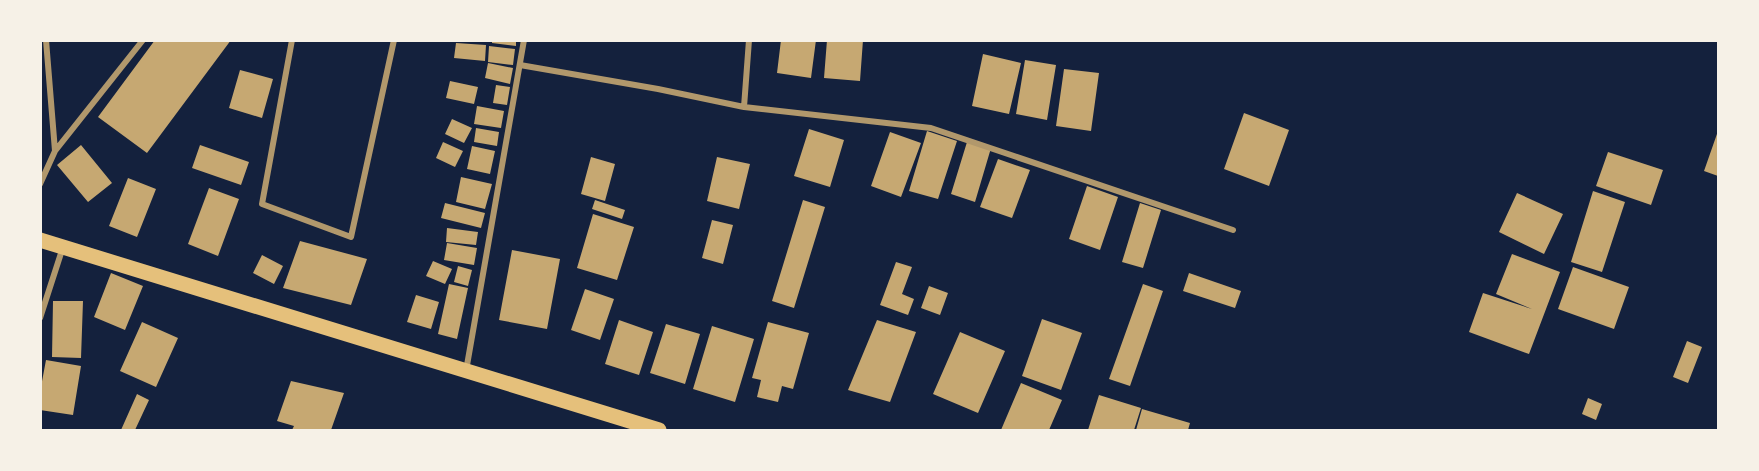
<svg xmlns="http://www.w3.org/2000/svg" width="1759" height="471" font-family="'Source Serif 4',serif">
<style>
.building{fill:#c6a872}
.lines{fill:none;stroke-linecap:round;stroke-linejoin:round}
.minor{stroke:#b1986c;stroke-width:6}
.primary{stroke:#e5c07b;stroke-width:15}
</style>
<rect width="100%" height="100%" fill="#14213d"/>
<path class="building" d="M155,40H231L147,153L98,117Z
M492,40H516V46L492,43Z
M781,40H816L811,78L777,73Z
M827,40H863L860,81L824,78Z
M456,43L486,45L485,61L454,58Z
M489,46L515,49L513,65L488,62Z
M983,54L1021,63L1009,114L972,106Z
M1025,60L1056,65L1047,120L1016,114Z
M488,63L513,68L510,84L485,78Z
M1064,69L1099,73L1091,131L1056,126Z
M240,70L273,79L262,118L229,108Z
M450,81L478,87L474,104L446,98Z
M496,85L510,87L507,105L493,103Z
M477,106L504,111L501,128L474,124Z
M1244,113L1289,130L1269,186L1224,169Z
M452,119L472,128L464,143L445,134Z
M476,128L499,132L497,146L474,142Z
M809,129L844,140L830,187L794,176Z
M927,131L957,141L938,199L909,191Z
M1718,131V176L1704,171Z
M890,132L921,143L901,197L871,186Z
M443,142L463,151L455,167L436,158Z
M967,142L991,148L975,202L951,194Z
M81,145L112,183L88,202L57,165Z
M200,145L249,162L241,185L192,168Z
M472,146L495,151L490,174L467,169Z
M1608,152L1663,170L1651,205L1596,186Z
M591,157L615,164L605,201L581,194Z
M717,157L750,164L739,209L707,201Z
M998,159L1030,170L1012,218L980,207Z
M461,177L492,184L485,209L456,202Z
M128,178L156,189L137,237L109,226Z
M1087,186L1118,197L1100,250L1069,239Z
M209,188L239,199L218,256L188,244Z
M1593,191L1625,202L1602,272L1571,262Z
M1517,193L1563,214L1544,254L1499,232Z
M595,200L625,210L622,219L592,209Z
M803,200L825,207L794,308L772,301Z
M445,203L485,213L481,228L441,218Z
M1140,203L1161,210L1143,268L1122,262Z
M593,214L634,227L617,280L577,268Z
M712,220L733,225L723,264L702,258Z
M447,228L478,232L476,245L446,242Z
M300,241L367,259L351,305L283,288Z
M447,243L477,248L474,265L444,260Z
M512,250L560,259L547,329L499,320Z
M1512,254L1560,272L1529,354L1469,332L1483,293L1532,309L1496,294Z
M262,255L283,266L274,284L253,273Z
M433,261L452,269L445,284L426,276Z
M896,262L912,267L902,294L914,299L908,315L880,305Z
M458,266L472,270L468,286L454,282Z
M1573,267L1629,287L1614,329L1558,309Z
M111,273L143,286L125,330L94,317Z
M1189,273L1241,291L1235,308L1183,291Z
M449,284L468,288L457,339L438,334Z
M1143,284L1163,291L1130,386L1109,379Z
M929,286L948,293L940,315L921,308Z
M585,289L614,299L600,340L571,330Z
M416,295L439,302L431,329L407,322Z
M53,301H83L81,358L52,357Z
M1042,319L1082,333L1061,390L1022,376Z
M619,320L653,332L639,375L605,364Z
M877,320L916,332L890,402L848,390Z
M142,322L178,338L156,387L120,371Z
M768,322L809,333L793,389L782,386L778,402L757,397L761,380L752,378Z
M666,324L700,334L685,384L650,373Z
M712,326L754,339L735,402L693,389Z
M960,332L1005,351L978,413L933,394Z
M1687,341L1702,347L1688,383L1673,377Z
M46,360L81,366L73,415L40,410V392Z
M291,381L344,393L331,430H292L294,426L277,421Z
M1021,383L1062,400L1049,430H1001Z
M137,394L149,400L135,430H121Z
M1099,395L1141,408L1134,430H1088Z
M1588,398L1602,404L1596,420L1582,414Z
M1142,409L1190,423L1188,430H1136Z"/>
<g class="lines">
<path class="minor" d="M292,40L262,204L351,237L394,40
M520,65L658,89L744,107L931,128L1233,230
M744,107L749,40
M55,151L143,40
M40,184L55,151L46,40
M40,318L63,247
M466,371L524,40"/>
<path class="primary" d="M40,240L659,430"/>
</g>
<rect width="1759" height="471" fill="none" stroke="#f6f1e7" stroke-width="84"/>
</svg>
